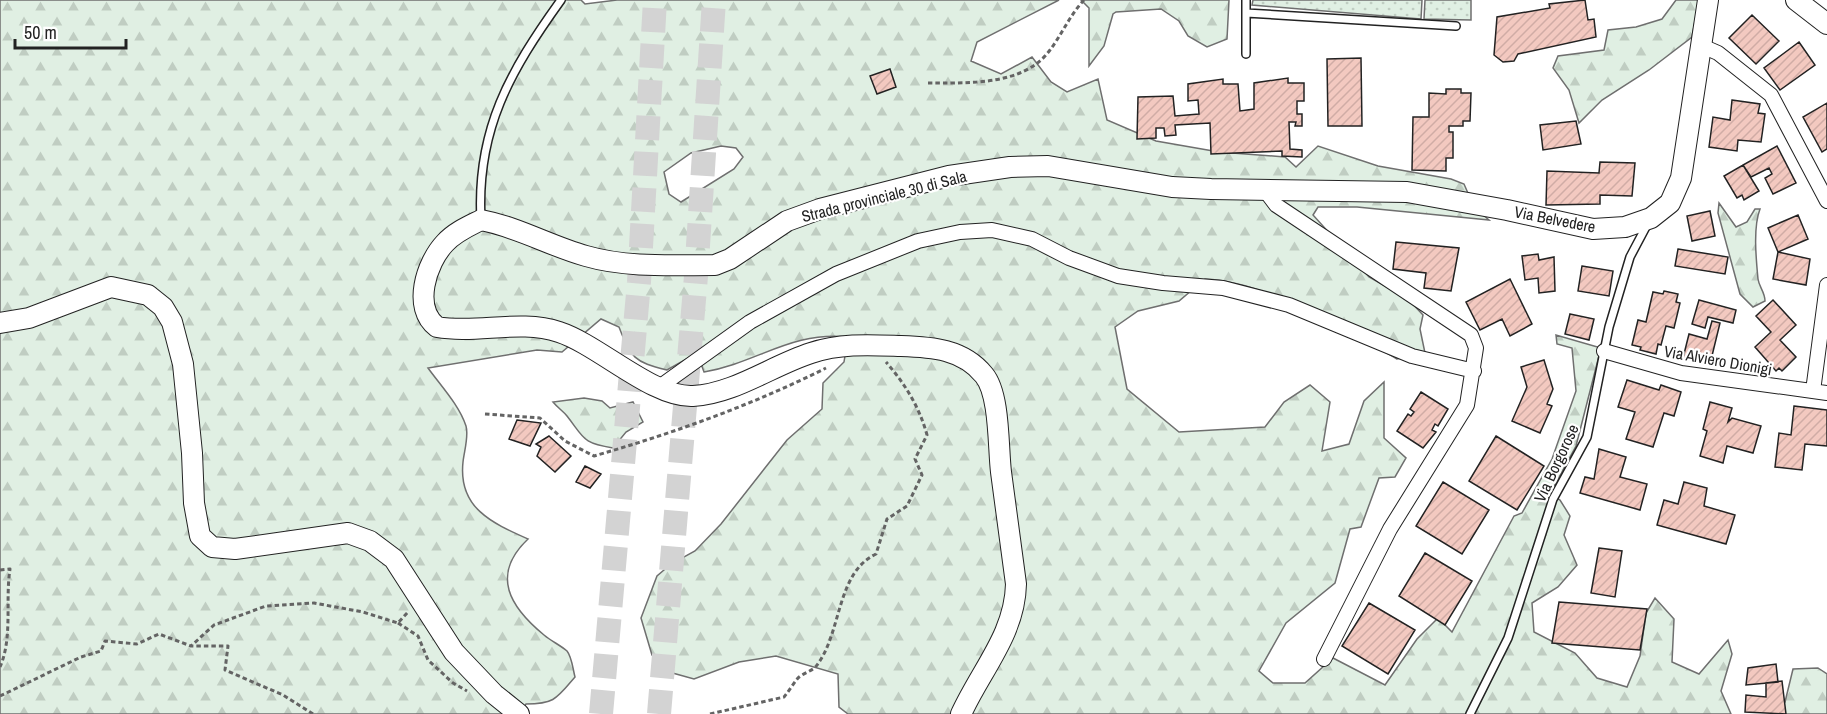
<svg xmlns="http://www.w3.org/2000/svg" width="1827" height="714" font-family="'Archivo Narrow',sans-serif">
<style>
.green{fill:url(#green-dots);stroke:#6f6f6f;stroke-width:1.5}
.forest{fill:url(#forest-firs);stroke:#6f6f6f;stroke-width:1.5;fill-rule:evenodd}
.building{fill:url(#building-hatch);stroke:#222;stroke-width:1.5}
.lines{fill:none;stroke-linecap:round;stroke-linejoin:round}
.highway-tunnel{stroke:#d3d3d3;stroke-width:24;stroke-dasharray:24 12;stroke-linecap:butt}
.lane-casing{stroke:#222;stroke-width:10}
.street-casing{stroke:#222;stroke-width:16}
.secondary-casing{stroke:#222;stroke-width:22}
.path{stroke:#646464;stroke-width:3;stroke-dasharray:4.5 3;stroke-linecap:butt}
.lane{stroke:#fff;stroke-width:7}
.street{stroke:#fff;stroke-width:14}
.secondary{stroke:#fff;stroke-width:20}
.labels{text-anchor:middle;stroke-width:4.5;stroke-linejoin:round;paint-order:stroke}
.street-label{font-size:16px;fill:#222;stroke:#fff}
</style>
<defs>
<pattern id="green-dots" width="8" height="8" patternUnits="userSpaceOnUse" patternTransform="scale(1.5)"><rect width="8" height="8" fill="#e0efe3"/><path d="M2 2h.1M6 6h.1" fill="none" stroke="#c0cdc2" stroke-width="1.8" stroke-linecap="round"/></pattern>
<pattern id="forest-firs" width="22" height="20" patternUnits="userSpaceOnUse" patternTransform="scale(1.5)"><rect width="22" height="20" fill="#e0efe3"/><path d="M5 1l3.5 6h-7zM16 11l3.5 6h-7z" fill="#c0cdc2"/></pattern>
<pattern id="building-hatch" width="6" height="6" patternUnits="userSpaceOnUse" patternTransform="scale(1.5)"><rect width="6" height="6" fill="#f3c9c0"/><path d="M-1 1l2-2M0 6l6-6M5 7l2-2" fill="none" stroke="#d0aca5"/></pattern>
</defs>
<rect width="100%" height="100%" fill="#fff"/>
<path class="green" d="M1253,0H1422L1421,19L1252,5Z
M1425,0H1471V20L1424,19Z"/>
<path class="forest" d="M0,0H581L585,4L617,0H1059L977,42L971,61L1001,74L1032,57L1051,82L1067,92L1098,79L1107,120L1156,141L1219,152L1285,157L1296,167L1318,146L1378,166L1451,179L1464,184L1474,207L1489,220L1357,207H1318L1313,215L1369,277L1408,299L1423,315L1420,329L1425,353L1397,359C1345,329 1265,281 1205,279L1179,301L1138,311L1115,327L1127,389L1179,432L1265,427L1284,402L1310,385L1330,402L1322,451L1349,444L1364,401L1384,382V438L1406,458L1395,477L1379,478L1361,527L1350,529L1335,583L1286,623L1259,671L1273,683H1305L1333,658L1385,685L1417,639L1438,618L1452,632L1514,516L1522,513L1552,459L1576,391L1572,348L1557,344L1556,335L1601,348L1576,446L1550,494L1560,500L1570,516L1564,535L1577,565L1558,587L1532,603L1534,632L1575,653L1597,678L1627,687L1640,656L1646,613L1655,598L1674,619L1672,662L1699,674L1728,640L1732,654L1721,691L1731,714H848L839,707L838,674L776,656L739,662L694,679L669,672L652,655L641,618L657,576L671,564L695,551L721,524L787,440L822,409L823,383L844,362L848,337C791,331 757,363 704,372L697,353L667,370C634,362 631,358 619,327L601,319L562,352L537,350L428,368C441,386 459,405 466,426C469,436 464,452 463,462C458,508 492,523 528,539C490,575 510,607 544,635C551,641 560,645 567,651C572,657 573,670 575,677C557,698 555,704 526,704L521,714H0ZM721,146L736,148L743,157L734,169L681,202L669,194L664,172L691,153Z
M1081,0H1229L1227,39L1207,47L1188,36L1179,21L1161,9L1116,12L1113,14L1104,46L1089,66V8Z
M1676,0H1699L1692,37L1649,70L1602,100L1579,123L1569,90L1553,68L1558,56L1604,50L1608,30L1636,27L1662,19Z
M1719,203L1736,227L1747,222L1755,209H1760C1753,227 1756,258 1758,279C1759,287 1765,292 1765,301L1753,307L1740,294L1718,213Z
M584,398L602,401L610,408L633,402L643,422L626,432L613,448C582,443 585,439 567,416C563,411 558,408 553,402Z
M1818,668L1827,674V714H1772L1785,702L1793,669Z"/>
<path class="building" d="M1585,0L1588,20L1594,19L1596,37L1518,54L1514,61L1503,62L1494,55L1497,17L1550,8L1549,4Z
M1752,15L1779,41L1756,64L1729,38Z
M1799,42L1815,65L1780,90L1764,68Z
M1361,58L1362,126H1328L1327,59Z
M890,69L896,87L877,94L870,76Z
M1288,78V83H1304V101H1297V114H1302V126H1295L1296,122H1289L1290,149L1302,150V157L1282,156V151L1211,154L1210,123L1175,125L1176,135L1165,136L1164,128H1156V138L1137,139L1138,97L1173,96L1175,116L1199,114L1198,100L1188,101V84L1223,79V84H1238L1240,111L1254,109V83Z
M1446,89H1461V93H1471L1470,121H1463V126H1449V132H1453V158H1446V171L1412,170L1413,117H1429V93L1446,94Z
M1732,100L1760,104L1758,113L1765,114L1761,142L1738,140L1737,151L1709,147L1713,117L1730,120Z
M1827,103V149L1822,152L1803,117Z
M1576,121L1581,144L1543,150L1540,125Z
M1777,146L1796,183L1773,194L1765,178L1772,174L1769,168L1751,177L1743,165Z
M1600,162L1635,163L1632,196L1600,195V204L1546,205L1547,171L1599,173Z
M1743,165L1759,191L1744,200L1742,195L1737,198L1724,176Z
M1710,211L1715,236L1692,241L1687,216Z
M1798,215L1808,239L1778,252L1768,228Z
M1396,242L1459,248L1451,291L1424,288L1426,273L1393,269Z
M1678,249L1728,257L1725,274L1675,266Z
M1778,252L1810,259L1806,285L1773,279Z
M1538,254L1539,260L1554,257L1555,291L1539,293L1538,278L1525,280L1522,256Z
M1582,266L1613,271L1609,296L1578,291Z
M1510,279L1532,324L1510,336L1502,319L1480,330L1466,302Z
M1664,291L1678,294L1676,302L1680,303L1674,328L1666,326L1661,345L1658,344L1656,354L1640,350L1641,347L1632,345L1638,320L1646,322L1653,292L1663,294Z
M1699,300L1736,310L1733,323L1708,317L1705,328L1692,324Z
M1773,300L1796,325L1780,340L1796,357L1782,371L1779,368L1776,371L1755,347L1771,332L1756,316Z
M1570,314L1594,319L1589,340L1565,334Z
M1712,321L1720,323L1710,364L1683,358L1689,334L1707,339Z
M1544,360L1553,389L1547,404L1552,406L1540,433L1512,421L1527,387L1521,367Z
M1627,380L1659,390L1661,385L1681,392L1674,416L1664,413L1653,447L1626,439L1635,412L1618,407Z
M1421,392L1448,409L1438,426L1435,424L1432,430L1436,432L1423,448L1397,431L1408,414L1411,416L1414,412L1410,409Z
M1710,402L1732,408L1728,422L1732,418L1761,426L1753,453L1727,446L1723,463L1700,456L1707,431L1703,429Z
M1794,406L1827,410V446L1805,444L1802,470L1775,467L1779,433L1791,435Z
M517,420L541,423L530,446L509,439Z
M549,436L571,456L555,472L537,456L541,447L536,444Z
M1496,436L1544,466L1517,510L1469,481Z
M1599,449L1626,457L1620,477L1647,484L1640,510L1580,493L1585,477L1594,479Z
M585,466L601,474L590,488L576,482Z
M1443,482L1489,510L1462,554L1416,526Z
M1684,482L1707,488L1704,506L1735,515L1726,544L1657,525L1664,500L1678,504Z
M1599,548L1622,551L1615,597L1591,593Z
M1425,553L1472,581L1445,625L1399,596Z
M1559,602L1647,609L1640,650L1552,643Z
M1369,603L1415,630L1388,674L1342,646Z
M1776,664L1778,682L1746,685L1748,668Z
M1782,681L1786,714L1745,712L1746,695L1766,697V683Z"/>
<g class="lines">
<path class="highway-tunnel" d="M601,714L639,282L655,0
M659,714L696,276L714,0"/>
<defs>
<path id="lane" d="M1246,13L1456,26
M1246,54V0
M481,220C476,130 510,71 561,0
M1470,714L1508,638L1553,499L1587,437L1609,327L1630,257L1648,223"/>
<path id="street" d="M1702,46L1718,53L1771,95L1827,201
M1264,189L1276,205L1471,335L1476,348L1467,405L1390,529L1324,659
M1604,351L1681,373L1827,393
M658,388L750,322L836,274L918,241L960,232L992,230L1032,239L1069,258L1118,276L1163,283L1223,288L1289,305L1412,356L1474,371
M1813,391L1827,285"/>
<path id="secondary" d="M1796,0L1827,24
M0,323L29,318L111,287L148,295L163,307L172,322L183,364L192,453L194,503L200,536L212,547L235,549L348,533L370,541L394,559L454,652L494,694L519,714
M961,714C981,670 1015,634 1016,584C1011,547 1006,510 1001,472C998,447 1000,394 984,375C963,349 932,347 901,346C871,345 841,343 811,353C773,365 734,394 693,396C653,398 599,345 559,332C520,319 477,334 437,327C412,308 426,263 445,243C455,232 469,226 481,220C518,227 550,246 586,256C627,268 673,265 715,265L730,259L787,221L820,209L949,176L1010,167L1048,166L1172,187L1211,189L1407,192L1507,210L1593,229L1625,227L1651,218L1670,203L1681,178L1708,0"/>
</defs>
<use href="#lane" class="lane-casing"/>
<use href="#street" class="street-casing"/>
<use href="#secondary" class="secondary-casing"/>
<path class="path" d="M928,83C968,83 1024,86 1050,50C1062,34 1070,15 1084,0
M485,414L540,418L565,441L594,456C674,433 752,405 826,368
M0,570L10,569C5,601 13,637 0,667
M398,623L418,636L428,660L453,683L467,691
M0,696L81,657L101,651L105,641L137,644L159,634L191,646
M313,714L283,695L225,670L228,646H191L214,625L266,606L314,603L363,612L398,623L408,612
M710,714L784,697C789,691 793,684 798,678C803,673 813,671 817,665C842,632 836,573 876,554L887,519L907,506L922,475L915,459L927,435C919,406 905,384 886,362"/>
<use href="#lane" class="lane"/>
<use href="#street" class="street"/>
<use href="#secondary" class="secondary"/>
</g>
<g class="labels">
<g class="street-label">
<text transform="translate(884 196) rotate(-14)" y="6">Strada provinciale 30 di Sala</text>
<text transform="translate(1555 219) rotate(11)" y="6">Via Belvedere</text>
<text transform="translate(1718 360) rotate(10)" y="6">Via Alviero Dionigi</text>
<text transform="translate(1556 463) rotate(-65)" y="6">Via Borgorose</text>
</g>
</g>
<path d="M15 39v9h111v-9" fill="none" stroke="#222222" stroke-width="3"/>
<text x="24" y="39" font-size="18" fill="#222222" stroke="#ffffff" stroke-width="4.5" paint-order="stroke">50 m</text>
</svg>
